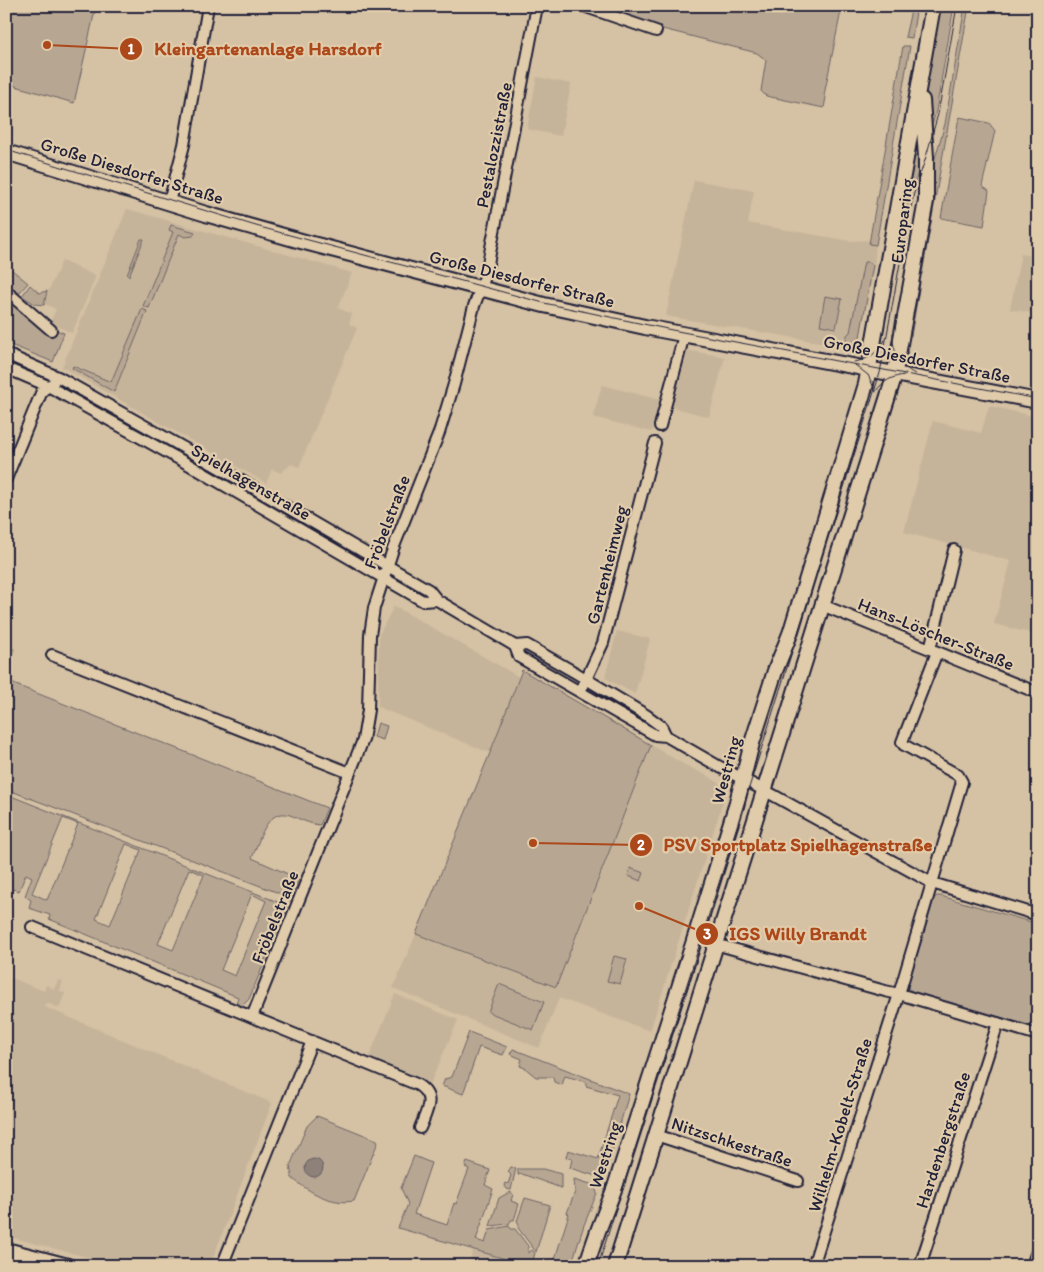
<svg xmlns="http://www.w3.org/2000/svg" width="1044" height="1272" font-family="Itim,sans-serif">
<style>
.built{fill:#c6b49a}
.green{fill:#b7a692;stroke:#6c6466;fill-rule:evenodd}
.water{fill:#8e817a;stroke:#635b61}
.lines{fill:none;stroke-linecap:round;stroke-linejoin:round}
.street-casing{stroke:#22223b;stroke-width:14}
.secondary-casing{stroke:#22223b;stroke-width:18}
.street{stroke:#e0cbaa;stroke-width:10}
.secondary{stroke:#e0cbaa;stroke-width:14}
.tram{stroke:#22223b;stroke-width:1}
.labels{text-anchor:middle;stroke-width:4.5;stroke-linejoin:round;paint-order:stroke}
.street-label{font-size:18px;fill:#22223b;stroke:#e0cbaa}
.leader{fill:none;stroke:#ad481a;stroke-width:2}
.callout-dot{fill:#ad481a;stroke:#e0cbaa;stroke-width:2}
.mark-label{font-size:15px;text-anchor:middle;font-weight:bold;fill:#fff}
.callout-label{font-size:19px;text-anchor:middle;font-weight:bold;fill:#ad481a;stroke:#e0cbaa;stroke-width:4.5;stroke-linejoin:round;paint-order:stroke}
</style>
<rect width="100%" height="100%" fill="#d5c1a3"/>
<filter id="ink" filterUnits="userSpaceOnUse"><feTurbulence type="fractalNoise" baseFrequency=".02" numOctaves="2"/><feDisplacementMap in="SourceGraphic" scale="10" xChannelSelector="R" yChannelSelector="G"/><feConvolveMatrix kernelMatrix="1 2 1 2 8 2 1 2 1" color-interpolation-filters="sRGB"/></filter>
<g filter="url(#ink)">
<path class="built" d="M537,77L571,84L561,136L527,129Z
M694,180L754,191L748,223L850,241L876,240L874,267L860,338L851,344L842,346L666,316Z
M127,209L352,273L338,308L352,314L349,324L357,328L299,467L291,464L281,473L272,469L266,483L62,367Z
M1021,254L1038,257V314L1010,309Z
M62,261L96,276L72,333L50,323L56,309L43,303Z
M686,350L725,357L709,417L672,407Z
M602,385L660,400L652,432L593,417Z
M989,406L1038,417V635L994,624L1011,561L904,532L933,421L981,433Z
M394,606L519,677L490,753L378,707L379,635Z
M617,631L650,639L635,694L605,678Z
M651,745L683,764L710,777L727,789L650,1031L559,998L539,1048L393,988L416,934L556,987Z
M6,976L44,991L46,985L54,989L58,980L63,981L60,991L65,993L59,1008L46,1003L45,1007L272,1103L210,1266H121L6,1236Z
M395,994L458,1020L430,1084L369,1057Z
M473,1250L527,1266H468Z"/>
<path class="green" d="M6,6H96L74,103L12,85L6,95Z
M594,6H842L824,95L826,97L824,108L766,96L761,91L766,60L757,53L655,27Z
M912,6H917L912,38L905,37Z
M938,6H954L936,111L930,133L926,86Z
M965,6H969L922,274L920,271L932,194L933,165L945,124Z
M903,46H910L876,245L869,244Z
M959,117L989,123L995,131L982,186L989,191L984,226L941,218Z
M917,127L922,161L911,193L903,227H900Z
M171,225L195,232L193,236L185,237L179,234L149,308L143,306L173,232L169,230Z
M141,239H144L129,276L127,275Z
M864,262H869L873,265L860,337L853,343L845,346L847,335L850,332Z
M12,270L28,283L19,293L6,282V277Z
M920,283L911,336H908L918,284Z
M30,285L39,293L47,291L44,305L35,304L22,296Z
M6,295L41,324L64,333L53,362L6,343Z
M825,296L842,299L836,328L820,325Z
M142,309L147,311L114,392L72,368L73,366L111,382Z
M6,646L14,649L6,670Z
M522,670L651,745L556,987L416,934L490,753Z
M6,681L327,808L320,825C309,824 300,819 290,815C266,807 259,843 252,858L299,879L292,898L6,789Z
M378,723L387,726L383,740L374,737Z
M6,794L288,906L249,999L241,1007L236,1005L238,997L49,919L50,915L29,908L31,900L25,896L32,877L26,874L19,891L13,889L6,906ZM63,818L78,824L47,900L32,893ZM126,844L141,850L110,925L96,919ZM189,869L204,875L173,950L158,944ZM252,894L266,901L235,976L221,970Z
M630,868L644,873L641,881L628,876Z
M937,896H941L1038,924V1028L913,992C908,989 907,987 909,981L934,898Z
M614,956L627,959L620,984L607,981Z
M499,984L544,1002L533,1030L488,1012Z
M469,1032L507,1047L503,1055L479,1047L463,1094L442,1086L445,1079L452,1077Z
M513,1049L629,1094L605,1174L596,1176L570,1168L572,1159L566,1157L568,1150L598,1159L618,1095L586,1086V1082L565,1076L562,1085L554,1082L553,1077H536L525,1068L520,1066L522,1059L510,1054Z
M317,1116L377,1140L378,1142L354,1201C331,1205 309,1192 292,1178L290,1166L307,1126Z
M414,1156L431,1163L414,1214L447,1225L454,1203L456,1204L469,1169L465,1167L467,1162L490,1170L485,1185L493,1189L476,1240L485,1243L489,1230L509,1226L511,1229H515L528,1246V1253L532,1250L535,1253L533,1260L543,1263L544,1260L554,1262L569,1214L567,1213L575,1192L574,1179L594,1185L597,1193L584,1225L571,1266H530L398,1228L408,1204L401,1188Z
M511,1167L516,1168L511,1190L507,1189L504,1185L505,1183L508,1184L511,1175L508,1172Z
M518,1169H543L561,1174V1188L522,1174L518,1175Z
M510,1192L513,1194L511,1201L519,1204L514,1220H511L509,1224L490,1226L499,1198Z
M525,1198L550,1205L536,1252L518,1228L519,1224L517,1221Z"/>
<path class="water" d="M305 1168a9 9 0 1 1 18 0a9 9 0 1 1-18 0Z"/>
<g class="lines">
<defs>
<path id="street" d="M583,6L656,31
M169,202L184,145L208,6
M6,291L51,330
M6,354L60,378L216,466L429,590L437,600L515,646L519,657L655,735L666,736L720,767L773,795L932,883L1038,915
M6,368L48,386L186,463L423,601L437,600
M660,426L684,335
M6,479L42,391L53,383
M822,605L1038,693
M515,646L527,645L576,673L646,715L661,726L666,736
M930,649L954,550
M937,652L902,742L904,745L958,775L962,782L899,994L1038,1035
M52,655L350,773
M580,692L603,643L655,443
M32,927L416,1084C437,1096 427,1110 420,1128
M715,944L885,991L899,994L813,1266
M252,1017L363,740L368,710L370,635L374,608L393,549L439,433L454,384L474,306L486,274L537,6
M656,1135L798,1181
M222,1266L312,1041
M920,1266L998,1023
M1032,1266L1038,1248"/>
<path id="secondary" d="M6,152L206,214L301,241L544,305L645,327L1038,401
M6,1250L68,1266
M586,1266L598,1231L615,1187L693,944L736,806L752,743L775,671L790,634L866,384L933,6
M615,1266L894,377L926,201V157L922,100"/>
</defs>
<use href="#street" class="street-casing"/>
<use href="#secondary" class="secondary-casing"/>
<use href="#street" class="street"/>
<use href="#secondary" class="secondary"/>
<path class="tram" d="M6,150L256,226L544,303L672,330L1038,399
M893,333C892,350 899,366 915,374
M854,362C868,360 878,353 885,340
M855,365L868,375L876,392
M876,391C883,381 893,376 905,375
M598,1266L880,373L906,230L914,193L926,157L938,114L957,6"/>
</g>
</g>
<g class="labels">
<g class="street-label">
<text transform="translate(494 145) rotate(-79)" y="6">Pestalozzistraße</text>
<text transform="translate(132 171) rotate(17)" y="6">Große Diesdorfer Straße</text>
<text transform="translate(902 221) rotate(-83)" y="6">Europaring</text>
<text transform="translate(522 279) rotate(14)" y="6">Große Diesdorfer Straße</text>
<text transform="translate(917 359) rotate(11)" y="6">Große Diesdorfer Straße</text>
<text transform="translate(251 482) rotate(30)" y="6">Spielhagenstraße</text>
<text transform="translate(387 522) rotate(-69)" y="6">Fröbelstraße</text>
<text transform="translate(607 565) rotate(-76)" y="6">Gartenheimweg</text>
<text transform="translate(936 634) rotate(22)" y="6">Hans-Löscher-Straße</text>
<text transform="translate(726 770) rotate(-75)" y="6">Westring</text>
<text transform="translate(275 917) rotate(-68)" y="6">Fröbelstraße</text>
<text transform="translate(840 1125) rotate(-73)" y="6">Wilhelm-Kobelt-Straße</text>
<text transform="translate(943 1140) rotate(-72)" y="6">Hardenbergstraße</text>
<text transform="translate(732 1142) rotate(18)" y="6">Nitzschkestraße</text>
<text transform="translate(605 1155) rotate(-72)" y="6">Westring</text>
</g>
</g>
<path class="leader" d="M47 45L131 49M533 843L641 845M639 906L707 934"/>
<g class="callout-dot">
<circle cx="47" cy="45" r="5"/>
<circle cx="533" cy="843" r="5"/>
<circle cx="639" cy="906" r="5"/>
<circle cx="131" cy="49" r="12"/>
<circle cx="641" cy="845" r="12"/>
<circle cx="707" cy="934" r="12"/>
</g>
<g class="mark-label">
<text x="131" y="54">1</text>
<text x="641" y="850">2</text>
<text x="707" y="939">3</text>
</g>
<g class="callout-label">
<text x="268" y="55">Kleingartenanlage Harsdorf</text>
<text x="798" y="851">PSV Sportplatz Spielhagenstraße</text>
<text x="798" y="940">IGS Willy Brandt</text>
</g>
<rect width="1044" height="1272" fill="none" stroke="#e0cbaa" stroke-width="25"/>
<rect x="12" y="12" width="1019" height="1247" fill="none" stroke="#22223b" stroke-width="2" filter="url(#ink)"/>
</svg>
